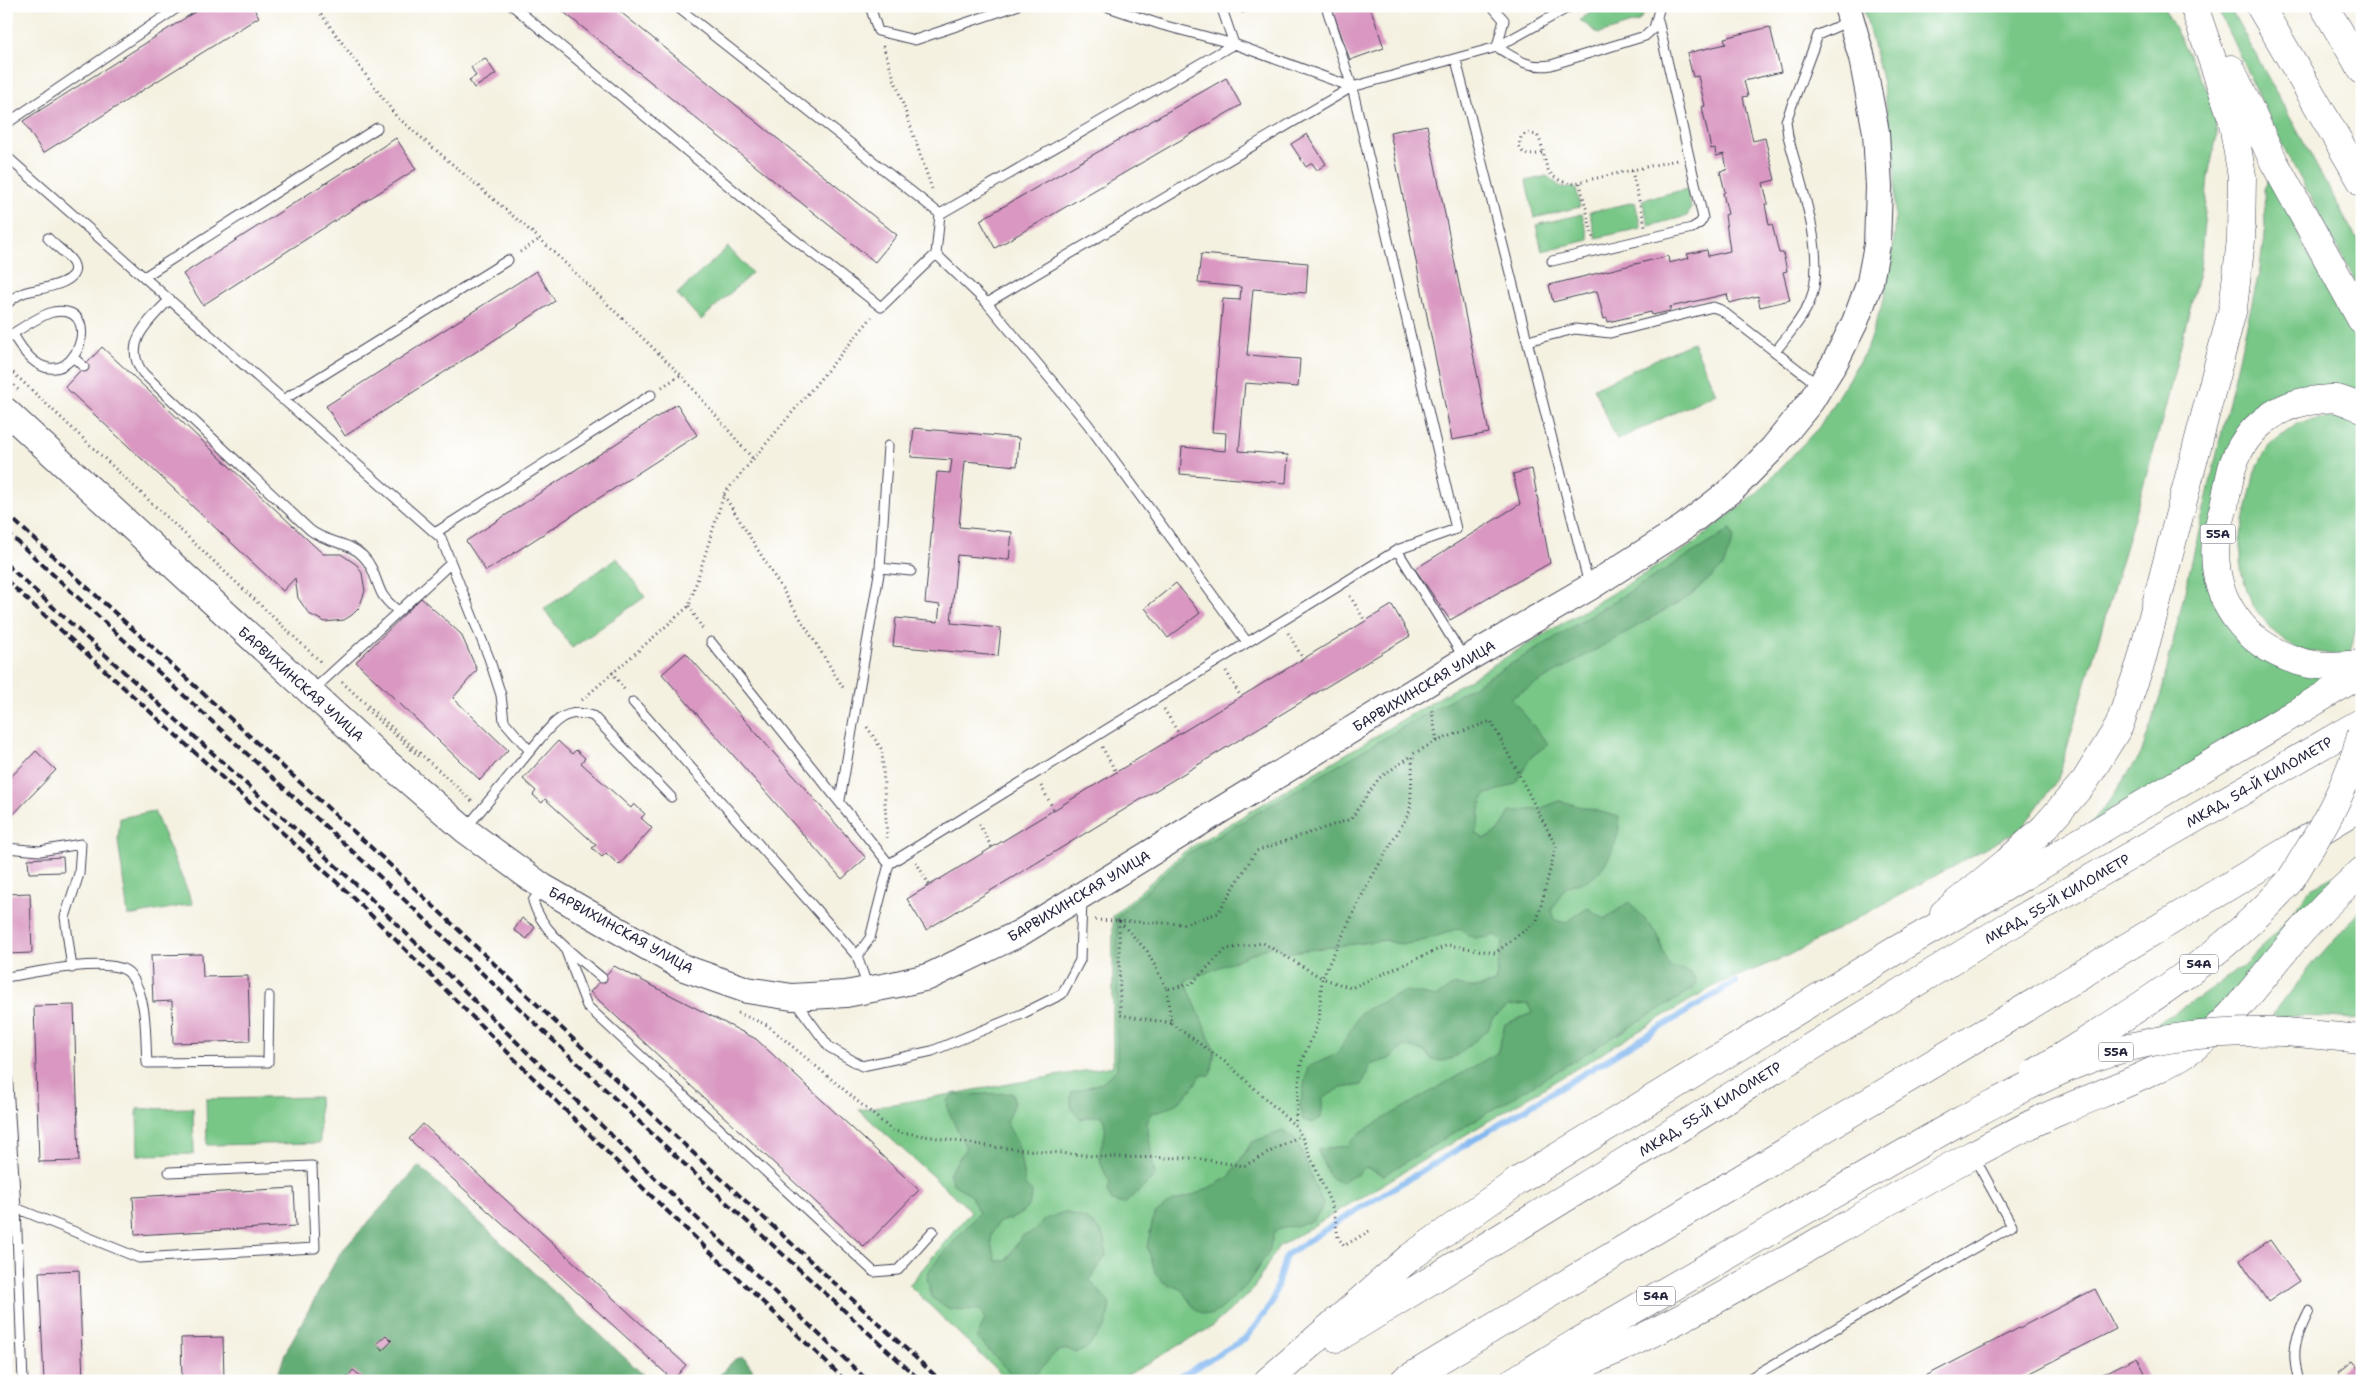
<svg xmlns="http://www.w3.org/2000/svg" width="2368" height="1387" font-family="'Shantell Sans',sans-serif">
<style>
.green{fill:#78c787;stroke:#4d7461}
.forest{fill:#62ac74;stroke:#426758}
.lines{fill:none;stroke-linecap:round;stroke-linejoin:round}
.stream{stroke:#82b7f0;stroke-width:6}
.building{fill:#d997c1}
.lane-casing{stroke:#424154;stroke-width:11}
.secondary-casing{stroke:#424154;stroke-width:28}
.primary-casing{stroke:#424154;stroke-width:29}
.highway-casing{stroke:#424154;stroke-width:29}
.path{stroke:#424154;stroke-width:3;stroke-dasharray:1 4;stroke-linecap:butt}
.lane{stroke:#fff;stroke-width:9}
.secondary{stroke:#fff;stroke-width:26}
.primary{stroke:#fff;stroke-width:28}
.highway{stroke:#fff;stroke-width:28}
.rail{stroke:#22223b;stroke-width:4;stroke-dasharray:8 4;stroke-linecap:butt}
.primary-bridge-casing{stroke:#424154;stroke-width:29;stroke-linecap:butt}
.highway-bridge-casing{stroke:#424154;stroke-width:29;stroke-linecap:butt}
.primary-bridge{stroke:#fff;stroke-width:28}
.highway-bridge{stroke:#fff;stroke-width:28}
.labels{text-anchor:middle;stroke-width:4;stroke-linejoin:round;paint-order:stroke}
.shield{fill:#fff;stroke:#646476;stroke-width:1}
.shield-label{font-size:12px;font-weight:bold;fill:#22223b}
.street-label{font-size:14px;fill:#22223b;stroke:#fff}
</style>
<rect width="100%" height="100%" fill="#fff"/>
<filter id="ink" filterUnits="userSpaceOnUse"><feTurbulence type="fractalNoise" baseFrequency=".02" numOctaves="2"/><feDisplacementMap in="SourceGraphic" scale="10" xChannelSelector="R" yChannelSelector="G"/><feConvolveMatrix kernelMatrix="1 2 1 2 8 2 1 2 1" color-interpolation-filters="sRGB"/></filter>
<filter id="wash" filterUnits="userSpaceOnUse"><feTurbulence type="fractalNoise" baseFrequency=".0096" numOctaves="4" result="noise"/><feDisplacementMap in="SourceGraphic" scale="20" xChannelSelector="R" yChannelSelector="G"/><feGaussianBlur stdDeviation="1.12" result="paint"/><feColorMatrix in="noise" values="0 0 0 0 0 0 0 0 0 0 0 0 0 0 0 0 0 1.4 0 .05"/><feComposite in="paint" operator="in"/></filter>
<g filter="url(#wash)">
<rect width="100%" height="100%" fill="#f4f1e1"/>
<path class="green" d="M1599,6H1650L1638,22L1599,34L1580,20Z
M1863,6H2163L2211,97L2217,136L2208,176L2200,268L2162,421L2058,779L2021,829L1790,955L1716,985L1278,1247L1252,1291L1210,1328L1117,1381H1008L909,1285L971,1211L859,1110L1113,1066V916L1185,851L1692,545L1758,492L1819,427L1866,350L1885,296L1895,232V161L1882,79Z
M2216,6H2229L2362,249V294L2283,146Z
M2271,175L2301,240L2362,353V399L2258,417L2212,536L2230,619L2338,679L2081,835L2107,804L2141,754L2161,694L2260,268L2265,228L2264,189Z
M1547,176L1561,187L1576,188L1580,207L1534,218L1526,181Z
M1687,189L1691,208L1687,216L1649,226L1642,200Z
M1635,202L1641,228L1596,238L1589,212Z
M1582,214L1589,240L1542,251L1536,225Z
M728,247L752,273L701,320L677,294Z
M1693,342L1716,393L1617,440L1594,388Z
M2331,417L2362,424V605L2349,657L2296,649L2274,632L2252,605L2241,571V535L2255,471L2269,445L2298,423Z
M617,558L645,597L572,648L544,609Z
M154,811L193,904L128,916L118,840L120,818Z
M2362,861L2209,1019L2146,1030L2200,997L2248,962L2282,926L2311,888Z
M2362,908V1020L2330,1017L2272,1016L2315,961Z
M319,1097L320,1143L207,1145L206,1099Z
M193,1108L194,1154L138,1155L137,1109Z"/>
<path class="forest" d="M1731,529L1734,538L1723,567L1688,597L1511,698L1548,744L1531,757L1515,784L1485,795C1476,810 1483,818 1475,833L1485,839L1500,830L1510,812L1539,809L1560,801L1619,817C1622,835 1606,871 1590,879C1581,883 1572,882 1564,890C1559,895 1556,903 1552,910L1555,920L1565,923L1588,908L1605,919L1629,902L1657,933L1665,957L1671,967L1690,972L1696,981L1693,989L1384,1175L1365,1167L1358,1174L1340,1183L1330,1177L1317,1149L1347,1146L1361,1132L1497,1053L1505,1024L1532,1013L1528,1004L1508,1006L1492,1019L1488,1030L1453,1058L1443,1061L1432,1060L1426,1052L1405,1046L1389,1059L1370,1065L1362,1085L1341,1088L1323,1098L1321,1118L1312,1123L1303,1120L1300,1106L1308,1067L1337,1054L1361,1012L1406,991L1436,997L1454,985L1475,988L1495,983L1503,942L1496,935C1480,939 1472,941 1460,928C1438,935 1407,951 1386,940L1283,953L1276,944L1185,981L1215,1051L1211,1075H1201C1185,1099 1180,1105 1152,1113L1147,1123L1155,1177L1124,1204L1112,1201L1107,1192L1110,1183C1106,1174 1099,1164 1100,1153C1103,1135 1109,1136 1102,1115L1081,1119C1071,1111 1069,1105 1072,1092L1101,1083L1117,1069V917L1187,854L1538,648Z
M1013,1093L1014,1103L1006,1122L1018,1144L1025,1185L1032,1192C1031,1212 1016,1218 999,1222C987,1237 991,1244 996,1261H1006L1022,1236L1031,1233L1045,1219L1064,1212L1085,1218L1102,1232L1107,1254L1090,1280L1110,1304L1106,1326L1086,1349L1077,1353L1067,1349L1056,1352L1035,1376L1015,1378L977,1338L985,1319L980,1310L950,1309L932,1298L927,1278L930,1269L979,1213L970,1194L953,1184L949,1173L966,1148L948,1110L947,1100L955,1095Z
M1283,1131L1297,1141L1323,1205C1314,1231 1293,1222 1274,1232L1269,1251L1246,1286L1220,1310L1211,1315L1201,1313L1193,1307L1182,1290L1163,1282L1156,1274L1147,1246L1154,1215L1171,1202L1201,1192L1229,1177L1252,1142Z
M419,1166L650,1381H276L285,1353L340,1253Z
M744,1357L756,1375L757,1381H714L735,1359Z"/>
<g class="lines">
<path class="stream" d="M1173,1381L1246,1338L1272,1303L1286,1255L1347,1216L1736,982"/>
</g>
<g id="blocks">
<path class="building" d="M204,6H252L259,17L43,153L23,121Z
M556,6H613L897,235L875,262Z
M1240,6H1260V7L1242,13Z
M1350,6H1370L1384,48L1350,60L1333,12Z
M1770,27L1781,72L1744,81L1748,96L1743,97L1753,141L1765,138L1775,180L1763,183L1768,204H1765L1769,225L1772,224L1779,253H1783L1787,271L1783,272L1790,300L1760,307L1758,296L1729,303L1727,294L1670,307V311L1652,315L1651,312L1608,322L1607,318L1604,319L1597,291L1553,302L1549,285L1668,256L1669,263L1689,258L1687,254L1707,250L1708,256L1730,251L1725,215L1728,214L1723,193L1725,192L1720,171L1727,170L1724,154L1716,156L1715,148L1711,149L1702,107L1705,106L1698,76L1693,77L1687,53L1726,44L1724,38Z
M485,58L496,74L474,88L469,80L476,76L471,67Z
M1226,78L1241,105L995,248L980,220Z
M1427,125L1489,433L1452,440L1390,132Z
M1307,134L1326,164L1317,170L1312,163L1306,167L1291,144Z
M396,138L416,169L203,305L183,274Z
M1201,254L1308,263L1306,293L1253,289L1247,355L1300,359L1298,387L1245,383L1239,451L1288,455L1286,483L1180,474L1182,447L1225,451L1226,433L1212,432L1223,299L1240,300L1241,287L1198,283Z
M536,271L555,301L345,436L326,406Z
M102,347L323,554H341L357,565L362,573L365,591L359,608L352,615L344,620L325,622L309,614L298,598L295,578L283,591L65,387Z
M677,404L697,435L486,571L466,541Z
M914,428L1019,438L1017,466L965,461L959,527L1012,532L1009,560L957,555L951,623L1001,628L998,656L893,646L896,618L938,622L940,605L925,603L937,472L950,473L952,460L911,457Z
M1532,469L1550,563L1450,620L1415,569L1520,504L1513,474Z
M1176,583L1200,613L1168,638L1145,608Z
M421,598L461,634L477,670L453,698L508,750L480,780L356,662Z
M1392,605L1410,636L926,930L907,899Z
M686,653L866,858L842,879L662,674Z
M558,741L572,754L576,750L585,758L581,763L631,808L634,804L645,814L641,818L652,828L619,865L606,853L602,857L592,848L596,845L545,799L542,803L533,795L536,791L523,779Z
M36,751L56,770L6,822V782Z
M63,857L64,872L29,873L28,859Z
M30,893L32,953L6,954V894Z
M522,918L535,927L527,939L514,930Z
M202,954L203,977L248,976L250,1041L173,1043L172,1001L153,1002L151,955Z
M614,966L756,1039L919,1190L864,1247L590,992Z
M74,1005L79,1161L39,1162L34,1006Z
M423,1124L686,1365L673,1380L409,1139Z
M294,1188L296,1226L135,1235L133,1197Z
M2270,1240L2299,1281L2268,1302L2240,1260Z
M79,1270L83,1381H44L39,1272Z
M2095,1289L2116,1329L2015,1381H1916Z
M386,1335L392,1341L383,1350L376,1344Z
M223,1337L224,1381H182L181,1338Z
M2137,1357L2149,1381H2089Z
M2352,1361L2362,1373V1381H2346L2338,1372Z
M353,1370L362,1377L359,1381L346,1379Z"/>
</g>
</g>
<g filter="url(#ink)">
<use href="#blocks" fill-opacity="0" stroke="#424154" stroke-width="1"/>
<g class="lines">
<defs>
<path id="lane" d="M513,6L767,218L881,307L936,254L940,214L1234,44
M676,6L940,214
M870,6L878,31L915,40L1016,6
M1105,6L1162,25L1234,44L1352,87
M1221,6L1234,44
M1326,6L1352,87L1456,529L1397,550L1464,658
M1492,6L1504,20L1497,47
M1497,47C1516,59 1529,69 1551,65L1645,36L1654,28L1660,6
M1456,60L1589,585
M6,124L180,6
M6,156L441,538L489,658L501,695L504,721L530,751L467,827
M936,254L987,303L1087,423L1247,642
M1552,261L1692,228L1700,223L1703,218L1658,20
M144,277L377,128
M170,299C150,320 121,343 143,373L310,530C326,543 348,541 363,556C374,567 375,580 382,594C386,601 392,606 398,611
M987,303L1352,87L1497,47L1571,6
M6,305C12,299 18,294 26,292C37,289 84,284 73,263C68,254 55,246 48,238
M6,338C19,330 40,315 53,312C115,300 64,427 13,334
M1527,341L1575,329L1610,333L1713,307L1721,310L1818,385
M1775,352C1787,336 1802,320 1810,301C1828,256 1800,183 1788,136L1786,121L1818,35L1849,21
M73,357L84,367
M283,400L508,260
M435,533L651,395
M880,568L911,571
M711,642L889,864
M312,691L450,564
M633,702L857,956L868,988
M530,751C549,729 561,705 593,716L671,797
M840,800L880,568L888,446
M6,848L40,851L81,844L79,874L65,917L72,968
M541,889L533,901C542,933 577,957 602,978
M564,946L587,1006L874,1272L898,1270L933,1231
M857,956L870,938L889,864L1397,550
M6,977C30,974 115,954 130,974C148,998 145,1034 147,1063L268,1062L269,996
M795,1001L829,1047L862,1066L932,1051L1022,1014L1062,994L1080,960L1082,899
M6,1055L16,1208L23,1381
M6,1208H16L139,1258L315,1248L312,1166L169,1172
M1745,1381L2012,1226L1974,1157
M2299,1381C2290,1350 2296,1338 2309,1311"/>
<path id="secondary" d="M6,411L384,760L465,830L543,887L684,968L747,990L792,997L846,994L893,985L928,977L1020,933L1465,660L1590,587L1684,527L1735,487L1773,448L1811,401L1835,362L1855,322L1870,282L1877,245L1879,187L1876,132L1862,58L1847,6"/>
<path id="primary" d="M2260,6L2362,182
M2324,6L2362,70
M2231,69L2274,162L2362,321
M2362,408C2354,405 2345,401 2337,399C2331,398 2324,399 2318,400C2279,402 2245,429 2233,465C2229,478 2227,493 2224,506C2221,517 2218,528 2216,540C2210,599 2245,646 2301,662C2320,668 2342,665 2362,664
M1944,913L2007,862L2045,827L2085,781L2119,726L2141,662L2233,308L2241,240L2242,176L2232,118L2194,6
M1542,1381C1695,1324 1829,1230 1972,1155C2001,1140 2030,1123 2060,1111C2110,1089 2162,1073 2205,1039C2238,1012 2260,980 2287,948C2310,921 2335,895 2362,871"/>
<path id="highway" d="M2286,1032L2362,1039
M1337,1338L2005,928L2362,722
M1268,1381L1409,1258L1518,1181L1898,949L2000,890L2362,673
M1404,1381L2362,806
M1514,1381L1576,1343L1958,1122"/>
</defs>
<use href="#lane" class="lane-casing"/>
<use href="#secondary" class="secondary-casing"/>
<use href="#primary" class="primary-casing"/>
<use href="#highway" class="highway-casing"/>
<path class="path" d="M315,6L396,116L540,239L681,375L753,459
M883,46L932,189
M1542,153C1532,155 1524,158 1519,146L1521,137L1527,133L1537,135C1550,157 1537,175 1570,184L1677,160
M1632,171L1645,226
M1580,183L1593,238
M520,252L540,239
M6,366L323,664
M6,379L21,392
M662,387L681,375
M724,495L844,689
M1350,596L1365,621
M689,606L704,631
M1288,633L1303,659
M1226,671L1241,697
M612,672L626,692
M342,682L472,801
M582,700L689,606L724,494L872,317
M366,709L421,758
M1164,709L1179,734
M867,727L882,750L887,838
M1102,747L1116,772
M1041,786L1054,810
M979,824L992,848
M916,862L930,886
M1095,920L1119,921L1147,951L1167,989L1191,984L1226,949L1263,943L1322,978L1365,889L1410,811L1413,754L1437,741
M1167,989L1171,1023L1228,1064L1294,1125
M738,1013L767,1025L893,1131L994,1147L1105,1157L1194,1158L1244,1166L1301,1135
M1171,1023L1120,1015L1119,921L1184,924L1218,913L1256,851L1351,819L1379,778L1413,755
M1369,1231L1344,1246L1338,1237L1334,1211L1301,1135L1295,1125L1301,1063L1319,1021L1322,978L1351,988L1448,945L1495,953L1537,921L1556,846L1491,721L1437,741L1431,706"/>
<use href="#lane" class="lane"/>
<use href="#secondary" class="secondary"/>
<use href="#primary" class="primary"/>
<use href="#highway" class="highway"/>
<path class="rail" d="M6,513L387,862L689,1149L941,1381
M6,531L377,874L680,1160L921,1381
M6,564L361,889L656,1179L868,1381
M6,580L354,898L644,1189L846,1381"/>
<defs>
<path id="primary-bridge" d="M2035,1073C2123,1018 2217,963 2287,884C2294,876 2299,865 2305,856C2329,818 2351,776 2362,732"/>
<path id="highway-bridge" d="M1958,1122C2002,1100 2045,1075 2092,1058C2153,1037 2221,1030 2286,1032"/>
</defs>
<use href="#primary-bridge" class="primary-bridge-casing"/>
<use href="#highway-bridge" class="highway-bridge-casing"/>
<use href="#primary-bridge" class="primary-bridge"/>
<use href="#highway-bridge" class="highway-bridge"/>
</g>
</g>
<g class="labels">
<g class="shield">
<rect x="2200.5" y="524.5" width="35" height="19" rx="4"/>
<rect x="2180" y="954.5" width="38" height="19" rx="4"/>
<rect x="2098.5" y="1042.5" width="35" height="19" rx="4"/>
<rect x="1637" y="1286.5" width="38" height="19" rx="4"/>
</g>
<g class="shield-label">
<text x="2218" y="538">55А</text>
<text x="2199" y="968">54А</text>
<text x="2116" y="1056">55А</text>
<text x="1656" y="1300">54А</text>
</g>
<g class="street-label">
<text transform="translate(301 684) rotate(42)" y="5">БАРВИХИНСКАЯ УЛИЦА</text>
<text transform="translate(1424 686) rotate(-31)" y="5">БАРВИХИНСКАЯ УЛИЦА</text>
<text transform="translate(2259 782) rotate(-30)" y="5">МКАД, 54-Й КИЛОМЕТР</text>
<text transform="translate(1079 896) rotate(-31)" y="5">БАРВИХИНСКАЯ УЛИЦА</text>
<text transform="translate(2057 899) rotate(-30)" y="5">МКАД, 55-Й КИЛОМЕТР</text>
<text transform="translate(621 930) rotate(29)" y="5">БАРВИХИНСКАЯ УЛИЦА</text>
<text transform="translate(1710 1109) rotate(-32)" y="5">МКАД, 55-Й КИЛОМЕТР</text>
</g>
</g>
<rect width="2368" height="1387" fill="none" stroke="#fff" stroke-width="25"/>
</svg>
